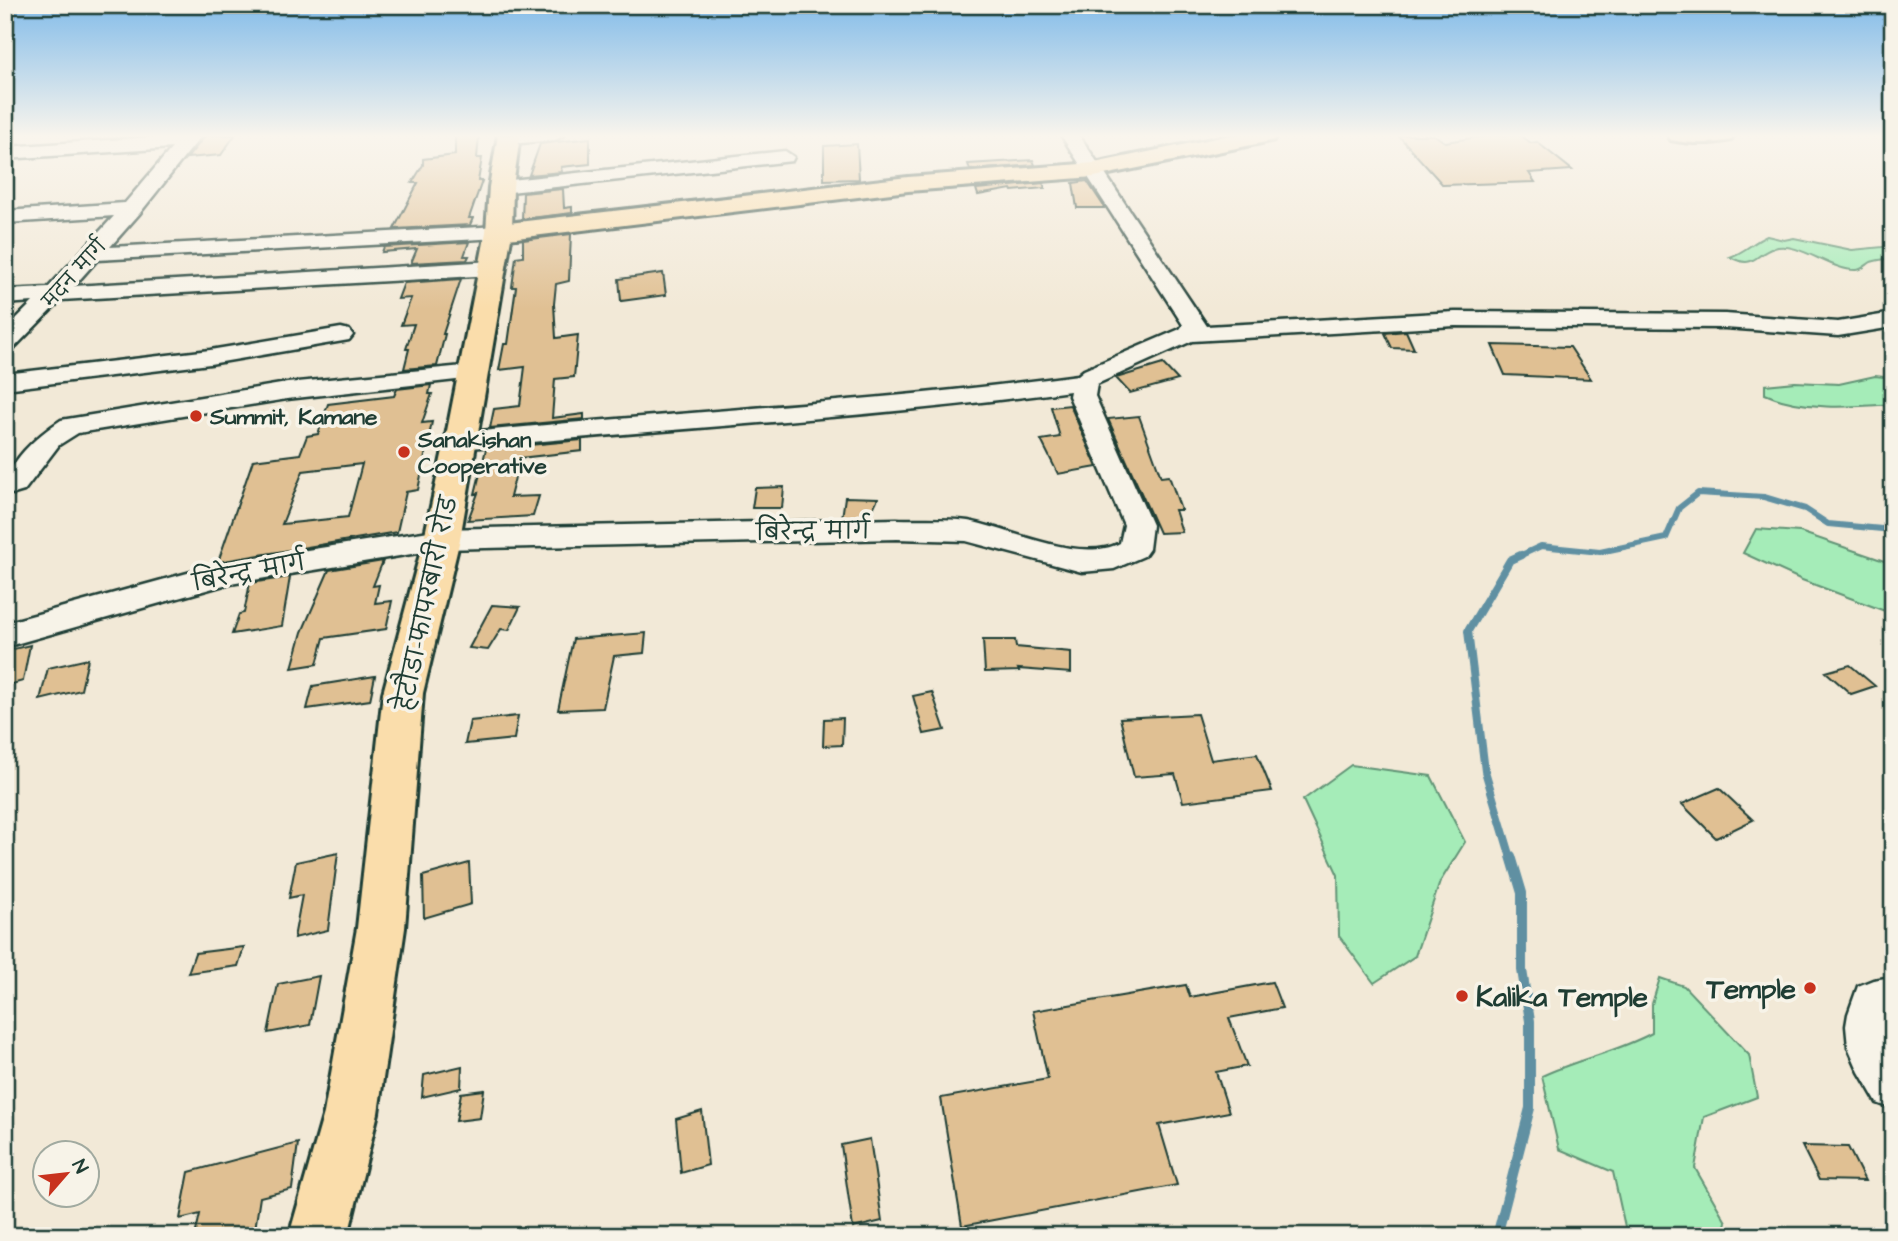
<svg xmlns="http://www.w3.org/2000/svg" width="1898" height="1241" font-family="'Architects Daughter','Playpen Sans Deva',sans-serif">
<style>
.green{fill:#a5ecb8;stroke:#629476;stroke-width:2}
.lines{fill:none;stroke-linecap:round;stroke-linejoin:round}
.stream-far2{stroke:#6090a2;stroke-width:6}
.stream-far1{stroke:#6090a2;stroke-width:8}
.stream{stroke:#6090a2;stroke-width:10}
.building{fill:#e0c093;stroke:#1f3d34;stroke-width:2;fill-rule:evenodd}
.minor-casing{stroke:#1f3d34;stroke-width:5}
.major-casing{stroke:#1f3d34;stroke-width:6}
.highway-casing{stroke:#1f3d34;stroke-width:6}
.minor{fill:#f7f3e8;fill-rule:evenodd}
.major{fill:#faddab;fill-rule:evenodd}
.highway{fill:#faddab;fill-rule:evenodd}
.poi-dot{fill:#c8321e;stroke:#f7f3e8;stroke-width:2.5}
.labels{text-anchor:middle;stroke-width:7;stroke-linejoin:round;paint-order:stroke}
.far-street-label{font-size:19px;fill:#1f3d34;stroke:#f7f3e8}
.poi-label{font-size:23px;font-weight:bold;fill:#1f3d34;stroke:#f7f3e8;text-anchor:start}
.street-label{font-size:23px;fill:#1f3d34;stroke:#f7f3e8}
.near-poi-label{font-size:28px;font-weight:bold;fill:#1f3d34;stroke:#f7f3e8;text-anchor:end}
</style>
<rect width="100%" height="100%" fill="#f2e9d7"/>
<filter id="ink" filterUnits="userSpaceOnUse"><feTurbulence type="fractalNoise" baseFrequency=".0143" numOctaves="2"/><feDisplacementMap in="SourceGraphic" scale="14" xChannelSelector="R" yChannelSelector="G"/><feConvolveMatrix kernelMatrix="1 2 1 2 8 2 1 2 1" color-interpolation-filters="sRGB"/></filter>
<g filter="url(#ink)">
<path class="green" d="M1767,236L1784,240L1794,238L1852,250L1893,246V258C1886,259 1878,260 1871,262C1866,265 1863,269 1857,270C1832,272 1798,240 1774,248C1754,254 1755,270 1730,257C1745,252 1753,242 1767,236Z
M1875,376L1893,378V404C1852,407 1802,411 1765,394V385L1795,382L1839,384Z
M1756,529L1800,532L1893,564V614L1802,580L1743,553Z
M1351,765L1431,776L1465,842L1440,882L1415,956L1374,983L1339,936L1338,875L1303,800Z
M1660,978L1684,986L1749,1055L1757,1097L1704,1117L1695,1168L1726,1222L1722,1236H1627L1613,1172L1559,1149L1542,1076C1578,1059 1617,1052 1652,1033V1004Z"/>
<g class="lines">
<path class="stream-far2" d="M1517,557L1541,546L1600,552L1666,538L1679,508L1698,493L1764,497L1805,509L1828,524L1893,530"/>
<path class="stream-far1" d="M1511,858L1485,771L1468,631L1510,560L1521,555"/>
<path class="stream" d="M1497,1236L1530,1108V1021L1522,970V893L1511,856"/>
</g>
<path class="building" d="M206,135H235L221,155L187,158Z
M455,135L479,136L477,158H482L478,181H482L469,218H473L470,225L394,229L418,183H412L423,165V159L455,155Z
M1398,135H1434L1445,142L1493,135H1520L1531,143L1537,142L1572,170L1529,173L1535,182L1443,185Z
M590,138V164L561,167L562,172L529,175L540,144Z
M857,144L859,179L824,180V146Z
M1033,160L1035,165L970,170L968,164Z
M1087,181L1103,205L1104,208H1077L1073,183Z
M1043,183L1045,188L1012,191L1011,189L978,195L976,189Z
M563,189L564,208L572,207V213L522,219L523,193Z
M571,234L569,281L556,284L554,304L556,338L578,335L574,377L555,379L552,418L584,414V419L490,428L494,409L520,406L525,367L499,370L504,344H508L516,287H512L516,257L523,256V240Z
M469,242L464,256H469L467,260L411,263L417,249L382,252L384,247Z
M663,273L666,295L621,301L619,279Z
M461,279L443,334H445L437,366L404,369L409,349H406L414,324L401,325L411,298L398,299L404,283Z
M1406,331L1414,349L1392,348L1385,333Z
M1492,345L1570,347L1591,379L1505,375Z
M1163,364L1178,380L1130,393L1116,378Z
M431,385L429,394H432L422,423L432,422L418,490L406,492L397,532L218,562L253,460L300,454L307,436L318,434L328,404L394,396L397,389ZM362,464L348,517L282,524L303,471Z
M1070,405L1097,467L1058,474L1041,440L1060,437L1051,407Z
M1139,416L1161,477L1169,476L1181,510H1175L1182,532L1159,533L1108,419Z
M582,440V451L520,458L510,497L539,496L533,516L468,520L478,493L475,494L486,449Z
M784,487L782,508H752L755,488Z
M845,497L878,498L869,517L842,518Z
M383,561L373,586L379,585L375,603L392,601L386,629L324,638L317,664L292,668L302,632L329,570Z
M290,577L282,626L232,634L239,614L244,613L250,583Z
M492,605L520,607L509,630L501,629L488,650L469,648Z
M646,633L644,653L614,656L603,708L558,710L573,639Z
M983,640H1015L1016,647L1071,652V673L1018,669L1019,671L985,672Z
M30,645L23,681L5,686V651Z
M88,659L81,690L40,700L48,668Z
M1850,665L1875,686L1851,694L1826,672Z
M375,676L370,700L307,709L313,686Z
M932,692L945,730L924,734L913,696Z
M1197,714L1211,760L1257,754L1272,791L1183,802L1175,774L1134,777L1120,718Z
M518,716L514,739L465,744L470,721Z
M843,718L842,745L823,746L824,719Z
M1719,788L1753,820L1716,838L1682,804Z
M338,853L328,930L294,938L302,895L289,898L296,862Z
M469,863L471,904L424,918L423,876Z
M244,947L238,966L188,973L195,953Z
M319,976L310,1025L268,1033L278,984Z
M1272,982L1282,1008L1229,1018L1247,1066L1216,1072L1229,1112L1159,1125L1177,1185L962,1226L941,1098L1048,1079L1033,1011L1186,985L1190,997Z
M462,1066L461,1088L422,1097L424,1075Z
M484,1090L480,1118L456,1121L461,1093Z
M702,1111L708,1165L681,1173L676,1119Z
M870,1139L882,1221L853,1228L841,1145Z
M298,1143L292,1189L260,1197L254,1236H195L200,1214L180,1219L189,1172Z
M1802,1146L1848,1147L1865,1181L1819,1180Z"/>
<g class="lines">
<defs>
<path id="minor" d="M183,135H202L140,213L110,247L499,226L506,228L509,232L506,236L499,238L97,260L74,286L493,261L501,263L504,268L501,273L493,275L61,300L13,349L5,351V330L33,302L5,304V290L48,288L114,216L5,223V211L125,203L172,148L5,159V147Z
M502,135H564L555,140L509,144L503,142L500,138Z
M1061,135H1079L1207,326L1455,312L1725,314L1838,322L1893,313V327L1838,336L1725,328L1455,326L1192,341L1097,384L1095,396L1152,525L1149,549L1144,556L1114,569L1082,572L966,541L897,539L442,549L224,585L5,647V623L224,563L442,529L897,519C920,520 945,518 968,521C1012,529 1079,564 1120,543L1124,525L1069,396L1070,391C868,419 664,428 461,449L452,447L448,441L452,435L461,433C666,412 873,403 1078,375L1084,370L1180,329L1183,325Z
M785,151L794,157L792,161L501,193L491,187L501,181Z
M341,328L349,330L353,335L349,340L210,364L5,389V374L210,350Z
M474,365L483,367L486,372L483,377L287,399L78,433L59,445L24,491L14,494L5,492C5,463 38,435 61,420L287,383Z
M1893,977V1019H1889V1036L1893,1047V1109L1877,1103L1859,1072L1848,1047L1846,1026L1848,1014L1858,986L1873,980Z"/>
<path id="major" d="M1231,135H1277L1274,140L1266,142L1094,177L908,191L499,240L490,237L486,232L490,227L499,224L908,177L1094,163Z
M1668,135H1734L1731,140C1713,144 1689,144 1671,140Z"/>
<path id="highway" d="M498,135H520L513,187L512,232L460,539L423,693L405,928L378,1113L348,1236H289L324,1113L357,928L383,693L424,539L445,441L486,232L489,187Z"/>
</defs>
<use href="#minor" class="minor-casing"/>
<use href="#major" class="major-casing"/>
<use href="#highway" class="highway-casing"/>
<use href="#minor" class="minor"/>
<use href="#major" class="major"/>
<use href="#highway" class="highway"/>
</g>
</g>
<linearGradient id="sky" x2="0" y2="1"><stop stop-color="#83bce9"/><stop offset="0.44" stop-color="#f9f5ed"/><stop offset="1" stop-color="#f9f5ed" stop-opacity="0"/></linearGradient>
<rect width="1898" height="309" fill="url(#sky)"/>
<g class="poi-dot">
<circle cx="196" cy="416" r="7"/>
<circle cx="404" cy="452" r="7"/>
<circle cx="1810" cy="988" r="7"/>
<circle cx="1462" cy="996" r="7"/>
</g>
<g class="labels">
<g class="far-street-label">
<text transform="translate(74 273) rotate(-48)" y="7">मदन मार्ग</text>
</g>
<g class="poi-label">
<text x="210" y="424">Summit, Kamane</text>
<text x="418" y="447">Sanakishan<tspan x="418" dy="26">Cooperative</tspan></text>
</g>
<g class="street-label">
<text transform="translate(813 531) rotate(-1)" y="8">बिरेन्द्र मार्ग</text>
<text transform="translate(249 572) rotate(-11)" y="8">बिरेन्द्र मार्ग</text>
<text transform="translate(426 603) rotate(-78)" y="8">हेटौडा-फापरबारी रोड</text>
</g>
<g class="near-poi-label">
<text x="1796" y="998">Temple</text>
<text x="1476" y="1006" text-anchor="start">Kalika Temple</text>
</g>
</g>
<rect width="1898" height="1241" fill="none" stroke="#f7f3e8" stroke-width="28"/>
<rect x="14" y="14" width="1870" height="1213" fill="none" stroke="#1f3d34" stroke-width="2.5" filter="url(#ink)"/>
<g transform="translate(66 1174) rotate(62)"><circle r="33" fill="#f7f3e8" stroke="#a1aaa0" stroke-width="2"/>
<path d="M0-5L12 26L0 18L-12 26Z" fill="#c8321e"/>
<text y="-10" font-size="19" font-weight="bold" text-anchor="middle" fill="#1f3d34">N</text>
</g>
</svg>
